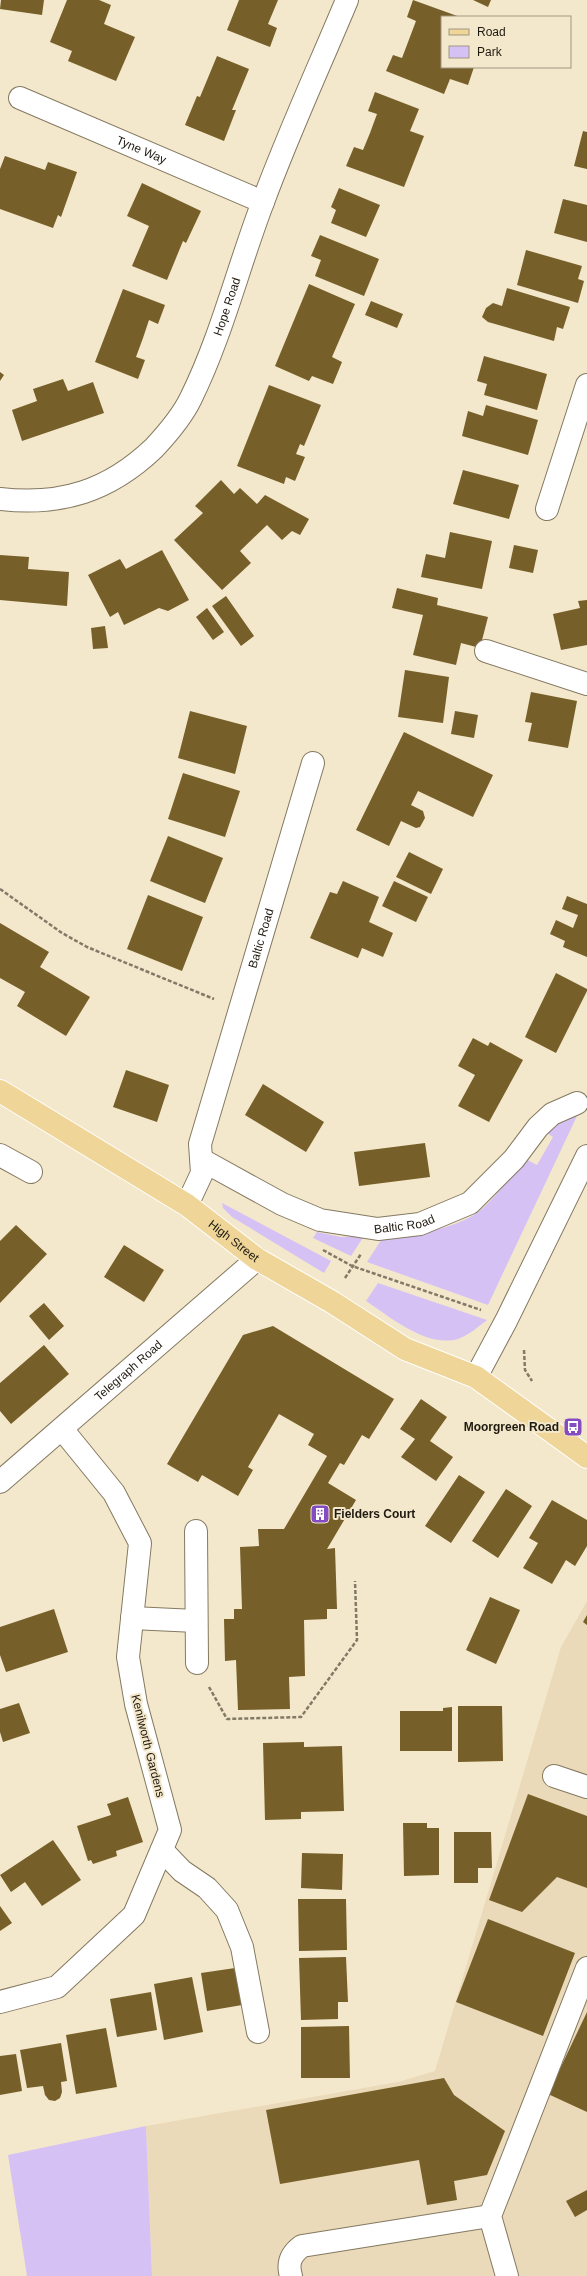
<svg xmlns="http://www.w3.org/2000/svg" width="587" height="2276" font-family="Arial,sans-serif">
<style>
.built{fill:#eadab9}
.green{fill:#d6c1f4}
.building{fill:#765f28}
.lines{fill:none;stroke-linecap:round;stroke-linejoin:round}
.minor-casing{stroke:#847961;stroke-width:24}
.major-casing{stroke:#fff;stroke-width:24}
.path{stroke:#827a67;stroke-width:2.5;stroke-dasharray:4 2;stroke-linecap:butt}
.minor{stroke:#fff;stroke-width:22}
.major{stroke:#efd698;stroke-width:22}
.labels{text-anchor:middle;stroke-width:4;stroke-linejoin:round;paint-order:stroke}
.street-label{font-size:12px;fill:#1f1a10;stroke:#f4e8cc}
.poi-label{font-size:12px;font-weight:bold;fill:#1f1a10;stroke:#f4e8cc;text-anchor:end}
</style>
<rect width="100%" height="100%" fill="#f4e8cc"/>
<path class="built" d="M587,1601V2276H152L146,2126L398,2082L435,2071L561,1647Z"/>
<path class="green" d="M573,1115L577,1116L488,1305L367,1262L383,1237C414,1234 451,1231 478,1212C496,1198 510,1176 524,1158L537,1165L553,1137L545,1132L556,1123Z
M222,1203L331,1261L324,1273L232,1217L223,1208Z
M317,1232L341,1237L364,1236L351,1256L313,1238Z
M378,1283L487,1320C478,1327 469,1335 458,1339C427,1348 390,1317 366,1301Z
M146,2126L152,2276H27L8,2155Z"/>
<path class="building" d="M1,0H44L42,15L0,9Z
M67,0H99L111,5L104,24L135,37L116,81L68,61L72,51L50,42Z
M239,0H278L268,24L277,28L270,47L227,30Z
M413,0L460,17H442V67H474L468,85L450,79L444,94L386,71L393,55L402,58L416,21L407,17Z
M473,0H491L488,7Z
M217,56L249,69L232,110H236L224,141L185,125L197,96L200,97Z
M375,92L419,109L410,131L424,136L404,187L346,166L354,147L363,150L370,133L377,114L368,111Z
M583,131L587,132V169L574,166Z
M5,156L45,170L48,162L77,172L61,217L58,215L53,228L0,209V169Z
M142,183L201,211L186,243L183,241L167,280L132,266L149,226L127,216Z
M339,188L380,205L366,237L331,223L336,210L331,207Z
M563,199L587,205V242L554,233Z
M320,235L379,259L364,296L315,276L321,260L311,256Z
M526,250L582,266L578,279L584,281L578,303L517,285Z
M309,284L355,304L332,357L342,362L333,384L312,376L309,381L275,366Z
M507,288L570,307L563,329L557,327L554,341L488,322L482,317L486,308L493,303L502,306Z
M123,289L165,305L158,324L149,320L143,338L136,357L145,360L138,379L95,362Z
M371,301L403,314L397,328L365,315Z
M484,356L547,374L537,410L484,395L487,384L477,381Z
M0,372L4,375L0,381Z
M63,379L68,391L93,382L104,413L22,441L12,410L37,401L33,389Z
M269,385L321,405L304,446L300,444L296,454L305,457L295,481L286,477L284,484L237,466Z
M486,405L538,420L528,455L462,436L468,411L483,416Z
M463,470L519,485L509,519L453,504Z
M221,480L234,494L240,488L257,504L265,495L309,519L300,535L292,531L282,540L267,525L240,551L251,563L222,590L174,540L203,513L195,506Z
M450,532L492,541L482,589L421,577L426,554L445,558Z
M514,545L538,550L533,573L509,568Z
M162,550L189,600L168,611L159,608L124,625L118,612L110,617L88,575L120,559L126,569Z
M0,555L29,557L28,569L69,572L67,606L0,600Z
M397,588L438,598L437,605L488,617L480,648L461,643L456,665L413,655L423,615L392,608Z
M226,596L254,636L241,646L212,606Z
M587,600V645L561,650L553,614L580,608L578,601Z
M207,608L224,632L213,640L196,617Z
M105,626L108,648L93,649L91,628Z
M405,670L449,677L443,723L398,717Z
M531,692L577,701L568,748L528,741L532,723L525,722Z
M190,711L247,726L235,774L178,758Z
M455,711L478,715L474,738L451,734Z
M404,732L493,775L473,817L418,791L411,805L423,811L425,818L420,827L416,828L401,821L389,846L356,830Z
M183,773L240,791L225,837L168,819Z
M168,836L223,858L205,903L150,881Z
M409,852L443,869L431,894L396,877Z
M343,881L379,897L369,922L393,933L383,957L362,948L358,958L310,938L330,892L337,894Z
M394,881L428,897L416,922L382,906Z
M148,895L203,917L182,971L127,949Z
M567,896L587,904V957L563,947L565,941L550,934L556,920L573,928L578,915L562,909Z
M0,923L49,952L40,967L90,997L66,1036L17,1006L25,992L0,978Z
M556,973L587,989V991L556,1053L525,1037Z
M473,1038L488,1046L490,1042L523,1060L489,1122L458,1106L475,1075L458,1066Z
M126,1070L169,1085L157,1122L113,1107Z
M263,1084L324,1122L306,1152L245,1115Z
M425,1143L430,1177L359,1186L354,1152Z
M16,1225L47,1254L0,1303V1241Z
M124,1245L164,1270L144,1302L104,1277Z
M44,1303L64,1326L49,1340L29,1316Z
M273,1326L394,1399L369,1439L362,1435L344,1465L340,1463L328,1483L356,1500L327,1549L335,1548L337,1609H327V1619L304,1620L305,1676L289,1677L290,1709L238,1710L236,1660L225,1661L224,1619H234V1609H242L240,1547L259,1546L258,1529H284L327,1456L308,1445L314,1434L279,1414L248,1467L253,1470L238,1496L202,1475L198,1482L167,1464L243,1335Z
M44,1345L69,1374L11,1424L0,1411V1383Z
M421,1399L447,1417L430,1441L453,1457L436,1481L401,1457L415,1439L400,1429Z
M459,1475L485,1492L451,1543L425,1526Z
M506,1489L532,1506L498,1558L472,1541Z
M552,1500L587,1520V1546L575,1566L566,1560L552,1584L523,1568L538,1543L529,1538Z
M490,1597L520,1610L496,1664L466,1650Z
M54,1609L68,1652L6,1672L0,1655V1627Z
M587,1615V1625L583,1622Z
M19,1703L30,1733L3,1742L0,1732V1709Z
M458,1706H502L503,1761L458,1762Z
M452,1707V1751H400V1711H443V1708Z
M304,1742V1747L342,1746L344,1811L301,1812V1819L265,1820L263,1743Z
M528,1794L587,1816V1888L557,1877L522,1912L489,1900Z
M128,1797L143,1842L116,1851L117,1856L93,1864L91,1860L88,1861L77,1826L111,1815L107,1804Z
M403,1823H427V1828H439V1875L404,1876Z
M454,1832H491L492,1868H478V1883H454Z
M53,1840L81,1880L42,1906L25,1882L11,1892L0,1875Z
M302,1853L343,1854L342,1890L301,1888Z
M298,1899H346L347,1950L299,1951Z
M0,1906L12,1923L0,1931Z
M488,1919L575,1953L543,2036L456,2002Z
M346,1957L348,2002H338V2019L301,2020L299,1958Z
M242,1967L248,2004L207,2011L201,1973Z
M192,1977L203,2032L164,2040L154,1984Z
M151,1992L157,2030L117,2037L110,1999Z
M587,2012V2112L548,2094Z
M349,2026L350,2078H301V2027Z
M106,2028L117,2087L76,2094L66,2035Z
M61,2043L67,2081L61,2082L62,2092L60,2098L55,2101L49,2100L45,2095L43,2086L27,2088L20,2050Z
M16,2054L22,2091L0,2095V2056Z
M444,2078L454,2095L505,2131L487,2175L454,2181L457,2200L427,2205L419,2160L280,2184L266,2110Z
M587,2190V2210L575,2217L566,2201Z"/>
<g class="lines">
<defs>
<g id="minor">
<path id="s1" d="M20,98L263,202"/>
<path id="s2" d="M0,499C61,506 109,491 154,448C168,433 182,417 191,398C222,335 238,267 263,202C288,134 319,67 347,0"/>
<path d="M547,509L587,385"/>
<path d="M486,651L587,684"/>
<path d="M0,1155L31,1172"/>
<path id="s3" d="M202,1160L282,1204L320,1220L378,1229L420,1224L470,1203L514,1159L538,1127L552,1114L577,1103"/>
<path id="s4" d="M187,1205L202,1173L200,1144L313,763"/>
<path d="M476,1377L506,1321L587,1156"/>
<path id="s5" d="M0,1482L257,1259"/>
<path d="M196,1531L197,1663"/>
<path d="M132,1618L196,1621"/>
<path d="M554,1776L587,1787"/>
<path d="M162,1850L182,1871L207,1888L227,1910L242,1947L258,2032"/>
<path d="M0,2002L57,1987L134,1915L170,1830L136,1704L128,1657L140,1543L114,1493L62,1429"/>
<path d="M291,2276C287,2263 291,2254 302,2246L490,2216"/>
<path d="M507,2276L490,2216L587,1968"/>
</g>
<g id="major">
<path id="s6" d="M0,1091L187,1205L257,1259L332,1302L405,1349L476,1377L587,1457"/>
</g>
</defs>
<use href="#minor" class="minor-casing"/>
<use href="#major" class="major-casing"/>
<path class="path" d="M0,889L62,933L87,947L214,999
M323,1250L352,1266L481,1310
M345,1278L361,1254
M524,1350L525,1370L532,1381
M209,1687L227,1719L301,1717L357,1640L355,1581"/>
<use href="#minor" class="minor"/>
<use href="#major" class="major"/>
</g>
<defs>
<symbol id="bus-square" viewBox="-11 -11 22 22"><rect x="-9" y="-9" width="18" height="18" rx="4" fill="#854cc2" stroke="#f4e8cc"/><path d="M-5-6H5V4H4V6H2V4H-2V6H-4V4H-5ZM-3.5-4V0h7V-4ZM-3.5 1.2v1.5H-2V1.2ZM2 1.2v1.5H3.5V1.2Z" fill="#fff"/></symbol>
<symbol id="building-square" viewBox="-11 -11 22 22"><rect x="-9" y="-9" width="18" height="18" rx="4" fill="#854cc2" stroke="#f4e8cc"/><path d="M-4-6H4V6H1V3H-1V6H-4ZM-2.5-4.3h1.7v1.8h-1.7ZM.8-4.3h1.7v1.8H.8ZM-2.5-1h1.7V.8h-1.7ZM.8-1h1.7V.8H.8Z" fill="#fff"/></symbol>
</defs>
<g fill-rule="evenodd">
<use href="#bus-square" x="562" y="1416" width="22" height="22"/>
<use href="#building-square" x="309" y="1503" width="22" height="22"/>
</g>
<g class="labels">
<g class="street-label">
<text dy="4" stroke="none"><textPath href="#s1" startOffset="132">Tyne Way</textPath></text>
<text dy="4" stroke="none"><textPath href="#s2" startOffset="329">Hope Road</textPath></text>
<text dy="4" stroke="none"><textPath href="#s4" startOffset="279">Baltic Road</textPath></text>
<text dy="4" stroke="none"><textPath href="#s3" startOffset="218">Baltic Road</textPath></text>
<text dy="4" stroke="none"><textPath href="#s6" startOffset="278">High Street</textPath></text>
<text dy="4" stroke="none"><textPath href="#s5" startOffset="170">Telegraph Road</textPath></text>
<text transform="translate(148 1746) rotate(76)" y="4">Kenilworth Gardens</text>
</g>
<g class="poi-label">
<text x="559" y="1431">Moorgreen Road</text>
<text x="334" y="1518" text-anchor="start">Fielders Court</text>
</g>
</g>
<rect x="441" y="16" width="130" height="52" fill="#f4e8cc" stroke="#9f9681"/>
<rect x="449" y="29" width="20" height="6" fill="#efd698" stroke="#9f9681"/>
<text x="477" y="36" font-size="12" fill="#1f1a10">Road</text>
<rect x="449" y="46" width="20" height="12" fill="#d6c1f4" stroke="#9f9681"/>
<text x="477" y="56" font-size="12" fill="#1f1a10">Park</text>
</svg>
